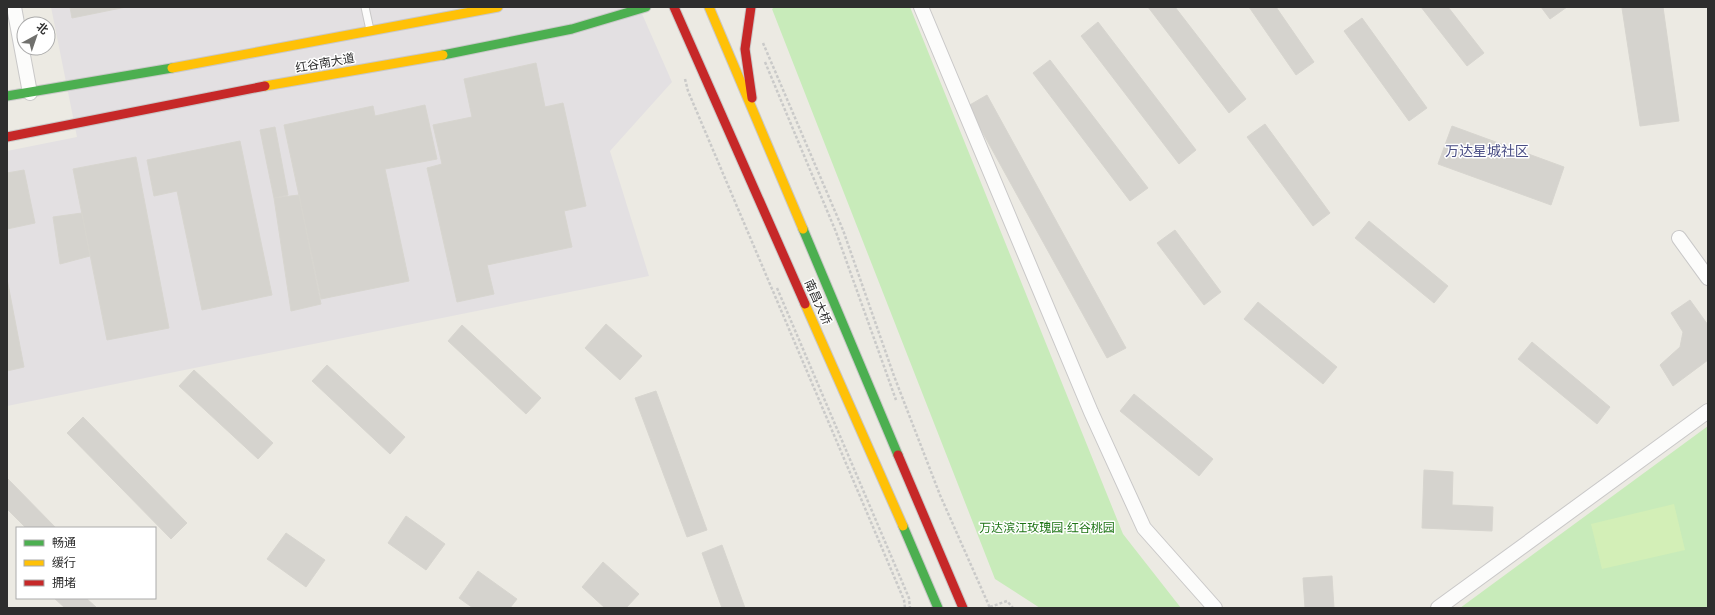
<svg xmlns="http://www.w3.org/2000/svg" width="1715" height="615" font-family="Jost,'Noto Sans SC',sans-serif">
<style>
.industrial{fill:#e3e0e2}
.green{fill:#c8ebba}
.pitch{fill:#d3efb7}
.building{fill:#d5d3ce;stroke:#d7d5cf}
.lines{fill:none;stroke-linecap:round;stroke-linejoin:round}
.lane-casing{stroke:#c9c8c8;stroke-width:9}
.street-casing{stroke:#c9c8c8;stroke-width:16}
.fast-casing{stroke:#c9c8c8;stroke-width:11}
.slow-casing{stroke:#c9c8c8;stroke-width:11}
.jam-casing{stroke:#c9c8c8;stroke-width:11}
.path{stroke:#cacac9;stroke-width:2.5;stroke-dasharray:3 2;stroke-linecap:butt}
.lane{stroke:#fcfcfb;stroke-width:7}
.street{stroke:#fcfcfb;stroke-width:14}
.fast{stroke:#4caf50;stroke-width:9}
.slow{stroke:#ffc107;stroke-width:9}
.jam{stroke:#c62828;stroke-width:9}
.labels{text-anchor:middle;stroke-width:3;stroke-linejoin:round;paint-order:stroke}
.street-label{font-size:12px;fill:#2e2e2e;stroke:#fff}
.park-label{font-size:12px;fill:#1d7414;stroke:#fff}
.quarter-label{font-size:14px;fill:#494d84;stroke:#fff}
</style>
<rect width="100%" height="100%" fill="#eceae3"/>
<path class="industrial" d="M51,7H639L672,82L610,151L649,276L7,406V151L77,137Z"/>
<path class="green" d="M775,7H910L1123,534L1181,608H1040L995,579L772,9Z
M1708,426V608H1460Z"/>
<path class="pitch" d="M1674,504L1685,550L1602,569L1591,524Z"/>
<path class="building" d="M70,7H126L72,18Z
M1148,7H1175L1246,99L1229,113Z
M1249,7H1276L1314,62L1296,75Z
M1421,7H1448L1484,53L1467,66Z
M1541,7H1567L1550,19Z
M1629,7H1663L1679,121L1640,126L1622,8Z
M1362,18L1427,108L1409,121L1344,31Z
M1098,22L1196,150L1179,164L1081,36Z
M1050,60L1148,188L1130,201L1033,73Z
M536,63L545,107L563,103L586,206L564,211L572,247L487,265L494,294L457,302L427,168L442,164L433,125L472,117L464,79Z
M987,95L1126,348L1107,358L968,106Z
M425,105L437,159L385,169L409,281L321,299L284,125L373,106L375,116Z
M1265,124L1330,213L1313,226L1247,137Z
M1452,126L1564,167L1551,205L1438,164Z
M275,127L288,195L274,198L260,130Z
M240,141L272,295L202,310L177,191L154,196L147,160Z
M136,157L169,328L107,340L73,169Z
M24,170L35,223L7,229V173Z
M299,195L321,304L291,311L274,198Z
M82,213L90,256L60,264L53,217Z
M1369,221L1448,286L1434,303L1355,238Z
M1175,230L1221,292L1204,305L1157,243Z
M7,279L24,367L7,371Z
M1690,300L1708,325V360L1673,386L1660,365L1680,347L1683,332L1671,313Z
M1258,302L1337,367L1323,384L1244,319Z
M606,324L642,356L620,380L585,348Z
M462,325L541,398L526,414L448,341Z
M1532,342L1610,407L1597,424L1518,359Z
M327,365L405,437L390,454L312,381Z
M194,370L273,443L258,459L179,386Z
M656,391L707,530L687,537L635,398Z
M1134,394L1213,459L1199,476L1120,411Z
M83,417L187,523L171,539L67,433Z
M1424,470L1453,472L1452,505L1493,507L1492,531L1422,528Z
M7,478L56,528H26L7,509Z
M406,516L445,544L426,570L388,543Z
M286,533L325,560L306,587L267,559Z
M722,545L745,608H722L702,553Z
M603,562L639,594L626,608H605L582,587Z
M478,571L517,599L510,608H473L459,598Z
M1332,576L1334,608H1305L1303,578Z
M54,598H86L97,608H65Z"/>
<g class="lines">
<defs>
<path id="lane" d="M365,7L370,30"/>
<path id="street" d="M14,7L30,93
M921,7L1091,412L1144,528L1215,608
M1679,238L1708,278
M1438,608L1708,411"/>
<path id="fast" d="M443,55L572,29L646,7
M7,96L172,68
M803,229L898,455
M903,526L938,608"/>
<path id="slow" d="M709,7L803,229
M172,68L498,7
M265,86L443,55
M805,304L903,526"/>
<path id="jam" d="M674,7L805,304
M751,7L745,49L752,98
M7,137L265,86
M898,455L963,608"/>
</defs>
<use href="#lane" class="lane-casing"/>
<use href="#street" class="street-casing"/>
<use href="#fast" class="fast-casing"/>
<use href="#slow" class="slow-casing"/>
<use href="#jam" class="jam-casing"/>
<path class="path" d="M763,43L843,230L894,376L940,495L990,608
M765,62L836,232L896,400
M685,79L688,91L904,600L905,608
M777,288L909,598L910,608
M990,607L1007,601L1013,608"/>
<use href="#lane" class="lane"/>
<use href="#street" class="street"/>
<use href="#fast" class="fast"/>
<use href="#slow" class="slow"/>
<use href="#jam" class="jam"/>
</g>
<g class="labels">
<g class="street-label">
<text transform="translate(325 63) rotate(-10)" y="4">红谷南大道</text>
<text transform="translate(818 302) rotate(66)" y="4">南昌大桥</text>
</g>
<g class="park-label">
<text x="1047" y="532">万达滨江玫瑰园·红谷桃园</text>
</g>
<g class="quarter-label">
<text x="1487" y="156">万达星城社区</text>
</g>
</g>
<rect width="1715" height="615" fill="none" stroke="#2e2e2e" stroke-width="16"/>
<rect x="16" y="527" width="140" height="72" fill="#ffffff" stroke="#ababab"/>
<rect x="24" y="540" width="20" height="6" fill="#4caf50" stroke="#ababab"/>
<text x="52" y="547" font-size="12" fill="#2e2e2e">畅通</text>
<rect x="24" y="560" width="20" height="6" fill="#ffc107" stroke="#ababab"/>
<text x="52" y="567" font-size="12" fill="#2e2e2e">缓行</text>
<rect x="24" y="580" width="20" height="6" fill="#c62828" stroke="#ababab"/>
<text x="52" y="587" font-size="12" fill="#2e2e2e">拥堵</text>
<g transform="translate(36 36) rotate(40)"><circle r="19" fill="#ffffff" stroke="#ababab"/>
<path d="M0-3L7 15L0 10L-7 15Z" fill="#70706d"/>
<text y="-6" font-size="11" font-weight="bold" text-anchor="middle" fill="#2e2e2e">北</text>
</g>
</svg>
